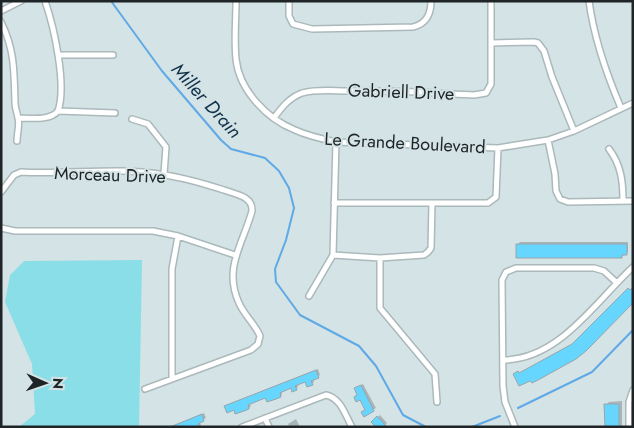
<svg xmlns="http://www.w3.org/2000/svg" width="634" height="428" font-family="Jost,sans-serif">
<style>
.green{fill:#8adee7}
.shadow{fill:#0003}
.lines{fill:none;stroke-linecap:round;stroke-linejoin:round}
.stream{stroke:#5ea9e6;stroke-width:2}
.building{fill:#66d6ff;stroke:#98a5aa}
.minor-casing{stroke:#abb9bb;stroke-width:8}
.minor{stroke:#fff;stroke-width:5}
.labels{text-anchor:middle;stroke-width:4;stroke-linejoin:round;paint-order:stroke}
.street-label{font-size:18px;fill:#1f2526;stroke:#d4e3e5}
.water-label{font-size:19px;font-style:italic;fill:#11324a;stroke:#d4e3e5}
</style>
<rect width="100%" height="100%" fill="#d4e3e5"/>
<path class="green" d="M142,260L139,427H19L35,414L32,364L5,302L10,275L24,261Z"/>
<path class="shadow" d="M520,242H628V252L621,257L518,244Z
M318,369L320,375L313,379L314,382L312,384L306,381L297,384L298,387L296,389L291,387L281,391L282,394L281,396L266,397L249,403L251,406L249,408H234L226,406Z
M363,384L376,408L364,415L366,410L363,393L357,387Z
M622,401V427H606V405L609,402Z
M204,413L206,418L199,422L201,425L199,427H171Z
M380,415L387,423L383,427L373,422Z
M296,419L300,427H290L288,424Z"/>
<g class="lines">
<path class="stream" d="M111,1L162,71L221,140L231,149L265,158L279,171L289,188L294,208L286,240L275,269L276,282L300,315L359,346L376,366L403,415L426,427
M518,408L592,372L633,330
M472,427L500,416"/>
</g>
<path class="building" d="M516,244H627V255H622V258H516Z
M633,287V303L586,351L576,359L538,380L532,383L530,381L519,386L513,374L518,371L519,373L572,344L628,288L630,290Z
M316,370L319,378L311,381L313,385L307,387L305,382L295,386L297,390L292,392L291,388L280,393L281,397L276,399L267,402L265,398L248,405L249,409L244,411L235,414L234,410L227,413L224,406Z
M361,385L374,411L364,417L361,412L365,410L360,400L356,402L354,397L357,395L354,388Z
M604,404H619V427H605Z
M202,414L204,421L198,424L199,427H170Z
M377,416L387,427H376L371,422Z"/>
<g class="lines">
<defs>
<path id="minor" d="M45,1C54,27 67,85 58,111
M236,1C236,20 234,40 236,59C239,90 267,119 295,130C308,136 322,139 336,142L498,148L548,140L574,131L633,103
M289,1V16L293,24L312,29L413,27C426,24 431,14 431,1
M589,1C594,39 606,73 621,108
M1,11L21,1
M1,22C15,50 14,72 15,103C15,108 17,112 18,118C20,124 17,134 17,141
M492,43L534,42L538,43L544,51L552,77L574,131
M58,55H113
M58,111L115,113
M19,118C31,118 50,121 58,111
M274,118C282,107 289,98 302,93C317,89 333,91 348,91C390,90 432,93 474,95L486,93L491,84V1
M132,119L148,124L166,147L164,174
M548,140L555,174L556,191L560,199L568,202L633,201
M609,149C621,165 623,181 623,201
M1,192L14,175L21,172C68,175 118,166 165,175C185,178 205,184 224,190C235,194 253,196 252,211C243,244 223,268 239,303C244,315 255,324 260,336L258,344L251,350L145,389
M334,203H488L496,197L498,148
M1,228L15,231H153L178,236L235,255
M333,255L380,258L424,255L428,252L431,248L432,203
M380,258V308L435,374L437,402
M309,296L333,255L336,142
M503,360C559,360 595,302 633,267
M172,379V269L178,236
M265,418L269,427
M242,427L326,395C341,398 345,415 352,427
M515,427L505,402L503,386L502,280L506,272L516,268H594L604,271L617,283
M629,427V402L633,390"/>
</defs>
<use href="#minor" class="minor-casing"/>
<use href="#minor" class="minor"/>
</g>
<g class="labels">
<g class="street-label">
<text transform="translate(401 92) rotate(2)" y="6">Gabriell Drive</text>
<text transform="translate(405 143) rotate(3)" y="6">Le Grande Boulevard</text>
<text transform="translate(110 175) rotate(2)" y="6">Morceau Drive</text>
</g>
<g class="water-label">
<text transform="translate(207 100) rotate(48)" y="7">Miller Drain</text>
</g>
</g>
<rect width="634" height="428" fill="none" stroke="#1f2526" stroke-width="5"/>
<g transform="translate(45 383) rotate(92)" stroke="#d4e3e5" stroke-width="4" paint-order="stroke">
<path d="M0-4L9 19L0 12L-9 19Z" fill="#1f2526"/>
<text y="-8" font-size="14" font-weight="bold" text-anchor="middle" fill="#1f2526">N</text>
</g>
</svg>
